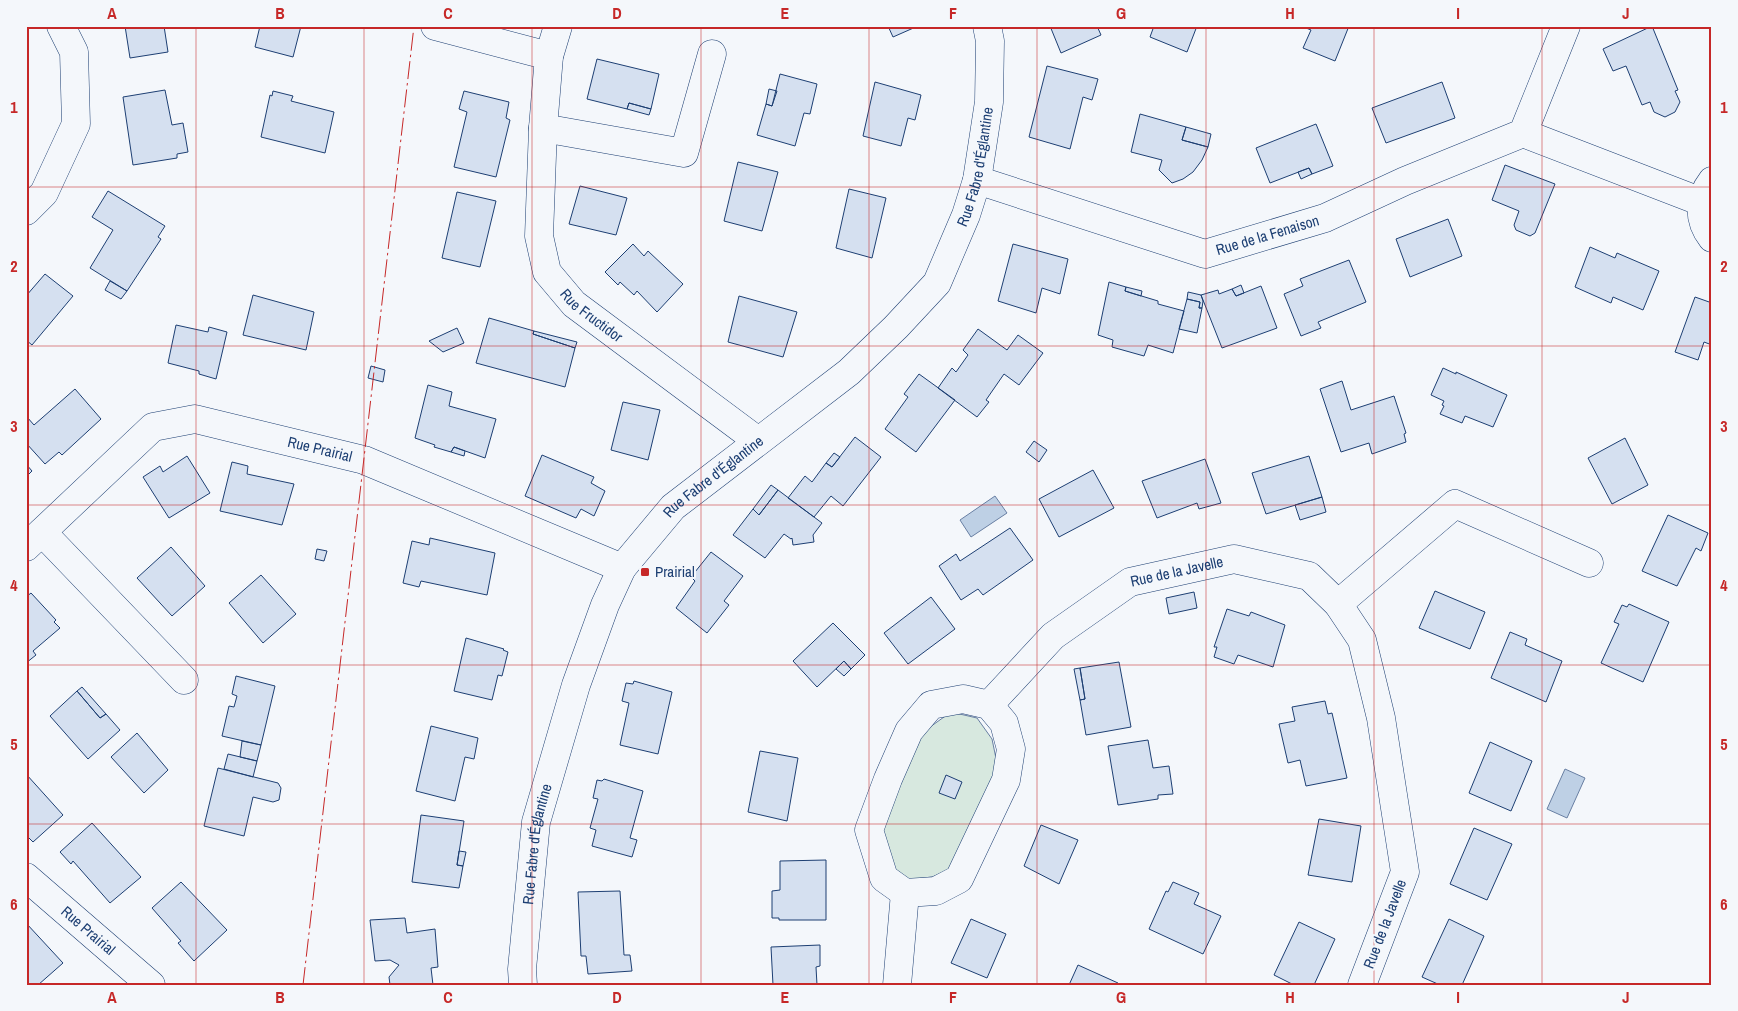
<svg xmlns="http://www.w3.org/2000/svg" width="1738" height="1011" font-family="'Archivo Narrow',sans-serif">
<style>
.green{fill:#d7e8df;stroke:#687fa3}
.water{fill:#bed0e5;stroke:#687fa3}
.building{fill:#d5e0f0;stroke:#1d3f73}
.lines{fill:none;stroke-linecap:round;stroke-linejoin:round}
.street-casing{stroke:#1d3f73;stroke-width:29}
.street{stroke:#f4f7fb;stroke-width:28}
.power{stroke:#c62828;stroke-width:1;stroke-dasharray:18 4 2.5 4;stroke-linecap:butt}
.grid{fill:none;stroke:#c62828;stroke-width:1;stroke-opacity:0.55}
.poi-dot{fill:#c62828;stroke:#f4f7fb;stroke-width:2}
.labels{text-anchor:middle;stroke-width:4;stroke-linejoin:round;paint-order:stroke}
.street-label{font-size:15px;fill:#1d3f73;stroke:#f4f7fb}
.poi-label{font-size:15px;fill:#1d3f73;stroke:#f4f7fb;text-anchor:start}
.neatline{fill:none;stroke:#c62828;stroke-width:2}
.grid-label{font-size:16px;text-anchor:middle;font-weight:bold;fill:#c62828}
</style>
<rect width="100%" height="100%" fill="#f4f7fb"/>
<path class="green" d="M951,712L977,718L992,739L998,768L952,869L932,877L907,880L889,863L876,833L923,732Z"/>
<path class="water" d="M995,496L1007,513L971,537L960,520Z
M1565,769L1585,778L1567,818L1547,809Z"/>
<path class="building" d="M125,26H164L168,52L130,58Z
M260,26H301L293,57L255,47Z
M888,26H918L893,37Z
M1050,26H1097L1101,35L1061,53Z
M1154,26H1197L1187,52L1150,37Z
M1307,26H1349L1335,61L1303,48L1311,30L1306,28Z
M1652,26L1678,90L1675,91L1680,102L1675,112L1665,117L1654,112L1650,102L1642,105L1626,66L1613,71L1603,49Z
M597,59L659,74L651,109L629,103L627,109L587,99Z
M1047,66L1098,79L1092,100L1083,97L1070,149L1029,137Z
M780,74L817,84L810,114L804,113L795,146L757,135L766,104L772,106Z
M875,82L921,95L915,120L908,118L901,146L863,136Z
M1442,82L1455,118L1386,143L1372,108Z
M769,89L777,91L772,106L766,104Z
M165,90L172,125L183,123L188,152L177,154V158L133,165L123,97Z
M273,91L293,96L291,101L334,112L325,153L261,137L270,95L272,96Z
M464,91L509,102L506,118L510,120L496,177L454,167L467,112L459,109Z
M629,103L651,109L649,115L627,109Z
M1140,114L1186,127L1182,140L1208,147L1202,160L1193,172L1183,179L1172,183L1159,170L1162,160L1131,152Z
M1316,124L1333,166L1312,174L1309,168L1270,183L1256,148Z
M1186,127L1211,134L1208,147L1182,140Z
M738,162L778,172L762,231L724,221Z
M1505,165L1555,184L1535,233L1530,236L1516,230L1514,225L1519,211L1492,200Z
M1309,168L1312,174L1301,179L1298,172Z
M580,186L627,198L616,235L569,224Z
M849,189L886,198L872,258L836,248Z
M108,191L165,226L158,237L161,239L127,291L90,268L113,230L92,217Z
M457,192L496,201L480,267L442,258Z
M1448,219L1462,256L1410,277L1396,239Z
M633,244L644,256L648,251L683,284L657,312L637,291L634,295L620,282L618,285L605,272Z
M1013,244L1068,259L1060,294L1042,288L1036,313L998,301Z
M1590,247L1615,258L1617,253L1659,271L1643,310L1613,297L1611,303L1575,287Z
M1349,260L1366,302L1318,322L1321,328L1301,336L1284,294L1303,286L1300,279Z
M45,274L73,296L32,345L26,340V296Z
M110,281L127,291L121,299L105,290Z
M1109,282L1126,287L1125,291L1158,301V304L1184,311L1173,353L1148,345L1144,356L1112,347L1113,340L1098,335Z
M1241,285L1244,293L1236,296L1232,289Z
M1261,286L1277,328L1222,348L1201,295L1218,290L1219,294L1232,289L1236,296Z
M1126,287L1142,291L1141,296L1125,291Z
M1188,292L1201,295L1203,301L1202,308H1199L1200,302L1187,299Z
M253,295L314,312L306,350L243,335Z
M739,296L797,312L783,357L728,342Z
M1695,297L1712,303V345L1704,342L1698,360L1675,352Z
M1187,299L1200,302L1199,308H1202L1197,333L1179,329Z
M489,318L534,331L533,334L575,348L565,387L476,363Z
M176,325L208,332L209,327L227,332L216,379L199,374V371L168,363Z
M457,328L464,343L443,352L429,341Z
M978,329L1007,350L1018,335L1043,353L1019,385L1004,374L986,400L989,402L977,417L938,388L952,368L956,372L968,355L963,350Z
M534,331L577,342L575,348L533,334Z
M371,366L385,370L383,382L368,378Z
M1443,368L1456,374V372L1507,395L1493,427L1465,416L1462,423L1440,414L1444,406L1442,405L1444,401L1431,395Z
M919,374L955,400L916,452L885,429L908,397L904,394Z
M1342,381L1351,410L1394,396L1406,433L1404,434L1406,442L1372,454L1369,443L1341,452L1320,389Z
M428,385L452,392L449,406L496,419L485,458L454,447L451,452L434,447L435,445L415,438Z
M75,389L101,419L62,455L59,452L45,464L26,443V418L27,417L34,425Z
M623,402L660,410L648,460L611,450Z
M855,437L881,457L843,506L831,496L814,517L788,498L805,476L812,482L826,463L832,467Z
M1625,438L1648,485L1612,504L1588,458Z
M1034,441L1047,450L1039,462L1026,452Z
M454,447L465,451L464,456L451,452Z
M834,453L840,457L832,467L826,463Z
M542,455L594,477L591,483L605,491L594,516L581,509L576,518L525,496Z
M187,456L210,493L169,518L143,477L160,466L163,472Z
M1309,456L1322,497L1266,514L1252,473Z
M1205,459L1221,503L1199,509L1197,503L1157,518L1142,481Z
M232,462L248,466L247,474L294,484L282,525L220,511Z
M26,464L32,471L26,477Z
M1093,470L1114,508L1059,537L1039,499Z
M771,485L778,490L759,515L753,509Z
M778,490L822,523L813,535L814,542L793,545L792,538L791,539L784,534L765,558L733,535L753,509L759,515Z
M1322,497L1326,512L1300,520L1295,505Z
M1668,515L1708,533L1701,551L1696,548L1677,586L1642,571Z
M1010,528L1033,560L983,595L978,589L961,600L939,566L956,554L960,561Z
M430,538L495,553L487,595L421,581L419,587L403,583L412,541L429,545Z
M171,547L205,586L172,616L137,578Z
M317,549L327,551L324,561L315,559Z
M711,552L743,576L724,601L729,605L707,633L676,608L695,581L691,577Z
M261,575L296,614L263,643L229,603Z
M1435,591L1485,612L1470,649L1419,628Z
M1194,592L1197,608L1169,614L1166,598Z
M31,593L56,620L54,622L60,628L33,651L36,655L26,663V597Z
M931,597L955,629L908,664L884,633Z
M1629,604L1669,622L1643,682L1601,663L1619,624L1614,622L1622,605L1627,607Z
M1227,609L1249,616L1251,612L1285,625L1273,667L1238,655L1234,664L1214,657L1217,647H1214Z
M833,623L865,655L851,669L844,661L817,687L793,661Z
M1510,632L1527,639L1525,645L1562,661L1546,702L1491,678Z
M466,638L504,649L503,650L508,652L502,676L498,675L492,700L454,691Z
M844,661L851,669L844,676L836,669Z
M1119,662L1131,727L1086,735L1080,700L1085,699L1080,668Z
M1080,668L1085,699L1080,700L1074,669Z
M236,676L275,686L261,745L222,736L229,706L234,707L237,696L232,694Z
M634,681L672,692L658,754L620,745L629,703L622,701L626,683L633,684Z
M82,687L106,714L100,718L77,691Z
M77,691L100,718L106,714L120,730L88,759L50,716Z
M1325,701L1328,714L1332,713L1347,778L1306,786L1300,760L1288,763L1279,724L1295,721L1292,707Z
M431,726L478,738L474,759L465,757L455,801L416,791Z
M137,733L168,770L144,793L111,757Z
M1148,740L1153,768L1169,766L1173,794L1158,795V799L1118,805L1108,746Z
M242,741L261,745L257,761L240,757Z
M1490,742L1532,761L1511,811L1469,793Z
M760,751L798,758L787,821L748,812Z
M228,754L257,761L253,777L224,769Z
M218,768L278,783L281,788L279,800L273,802L253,797L244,836L204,826Z
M26,774L63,815L33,842L26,835Z
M946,775L962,782L955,799L939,793Z
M604,779L643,791L630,838L637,840L632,857L592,846L596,830L590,828L598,799L593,798L597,780L602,781Z
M421,815L464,821L457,865L463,866L459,888L412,882Z
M1319,819L1361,826L1352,882L1308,875Z
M92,823L141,877L110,903L73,861L71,864L60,852Z
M1041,825L1078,840L1059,884L1024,866Z
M1474,828L1512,844L1487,900L1450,884Z
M459,851L466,852L463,866L457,865Z
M826,860V920H779V918H772V891L780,890V861Z
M181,882L227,930L194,961L178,943L181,941L152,908Z
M1173,882L1199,893L1194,904L1221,916L1203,954L1149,929L1166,891L1168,892Z
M620,891L624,955H630L632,971L588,974L586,956H581L578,892Z
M405,918L407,933L435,929L438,967L431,968L433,985H390L389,977L399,965L390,960L375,961L370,920Z
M971,919L1006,934L987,978L951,963Z
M1449,919L1484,936L1462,985H1440L1422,977Z
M1299,922L1335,939L1314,985H1294L1274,975Z
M26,923L63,963L38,985H26Z
M820,945V966L816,967L817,985H773L771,947Z
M1078,965L1118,983L1117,985H1069Z"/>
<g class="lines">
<defs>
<g id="street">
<path d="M435,26L549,56"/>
<path id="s1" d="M558,26L549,56L543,128L539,236L547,272L574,304L758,441"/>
<path d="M543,128L684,153L712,54"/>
<path d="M1523,133L1702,202"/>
<path id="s2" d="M977,180L1205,254L1325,218L1405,181L1523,133L1566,26"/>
<path d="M1712,181C1698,199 1698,220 1712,238"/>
<path d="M26,211L44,193L76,124L74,52L61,26"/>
<path d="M42,532L184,680"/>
<path id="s3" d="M26,547L153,427L195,419L364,460L622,568"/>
<path d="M1338,604L1455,504L1589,563"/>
<path d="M963,699L989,705L1004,723L1011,749L1006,780L959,879L936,891L905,893L884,878L869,830L888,779L909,731L931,705Z"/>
<path id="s4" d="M989,705L1053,636L1130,582L1234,559L1309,576L1338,604L1362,640L1381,718L1405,872L1362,985"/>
<path id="s5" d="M26,877L151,985"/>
<path id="s6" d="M523,985L522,969L536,822L576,685L605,605L622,568L673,507L849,372L896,327L937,283L966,215L977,180L989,102L990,41L987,26"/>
<path d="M897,985L905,893"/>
</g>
</defs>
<use href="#street" class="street-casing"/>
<use href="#street" class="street"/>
<path class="power" d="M303,985L414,26"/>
</g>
<path class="grid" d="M196,26V985M364,26V985M532,26V985M701,26V985M869,26V985M1037,26V985M1206,26V985M1374,26V985M1542,26V985M26,187H1712M26,346H1712M26,505H1712M26,665H1712M26,824H1712"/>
<rect class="poi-dot" x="640" y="567" width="10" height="10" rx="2.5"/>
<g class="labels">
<g class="street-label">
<text dy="5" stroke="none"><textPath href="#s6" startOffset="982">Rue Fabre d'Églantine</textPath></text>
<text dy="5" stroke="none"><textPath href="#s2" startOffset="305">Rue de la Fenaison</textPath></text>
<text dy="5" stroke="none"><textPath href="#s1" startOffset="311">Rue Fructidor</textPath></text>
<text dy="5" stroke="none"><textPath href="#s3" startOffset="346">Rue Prairial</textPath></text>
<text dy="5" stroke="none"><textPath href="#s6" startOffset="562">Rue Fabre d'Églantine</textPath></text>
<text dy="5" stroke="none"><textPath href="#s4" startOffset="236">Rue de la Javelle</textPath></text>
<text dy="5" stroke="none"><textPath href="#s6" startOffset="142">Rue Fabre d'Églantine</textPath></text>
<text transform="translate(1385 924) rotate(-69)" y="5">Rue de la Javelle</text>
<text dy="5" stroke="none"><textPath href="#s5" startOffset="82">Rue Prairial</textPath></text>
</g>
<g class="poi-label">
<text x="655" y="577">Prairial</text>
</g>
</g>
<rect width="1738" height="1011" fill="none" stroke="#f4f7fb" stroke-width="55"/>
<rect x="28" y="28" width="1682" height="956" class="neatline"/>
<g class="grid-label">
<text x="112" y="19">A</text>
<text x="280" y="19">B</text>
<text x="448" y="19">C</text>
<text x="617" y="19">D</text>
<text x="785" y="19">E</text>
<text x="953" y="19">F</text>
<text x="1121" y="19">G</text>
<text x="1290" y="19">H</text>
<text x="1458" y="19">I</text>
<text x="1626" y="19">J</text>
<text x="14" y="113">1</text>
<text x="1724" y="113">1</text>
<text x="14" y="272">2</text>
<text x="1724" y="272">2</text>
<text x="14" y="432">3</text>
<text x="1724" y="432">3</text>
<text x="14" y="591">4</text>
<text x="1724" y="591">4</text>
<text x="14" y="750">5</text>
<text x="1724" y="750">5</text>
<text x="14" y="910">6</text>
<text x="1724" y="910">6</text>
<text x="112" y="1003">A</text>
<text x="280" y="1003">B</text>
<text x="448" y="1003">C</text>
<text x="617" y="1003">D</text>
<text x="785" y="1003">E</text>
<text x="953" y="1003">F</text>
<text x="1121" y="1003">G</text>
<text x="1290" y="1003">H</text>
<text x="1458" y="1003">I</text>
<text x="1626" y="1003">J</text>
</g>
</svg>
